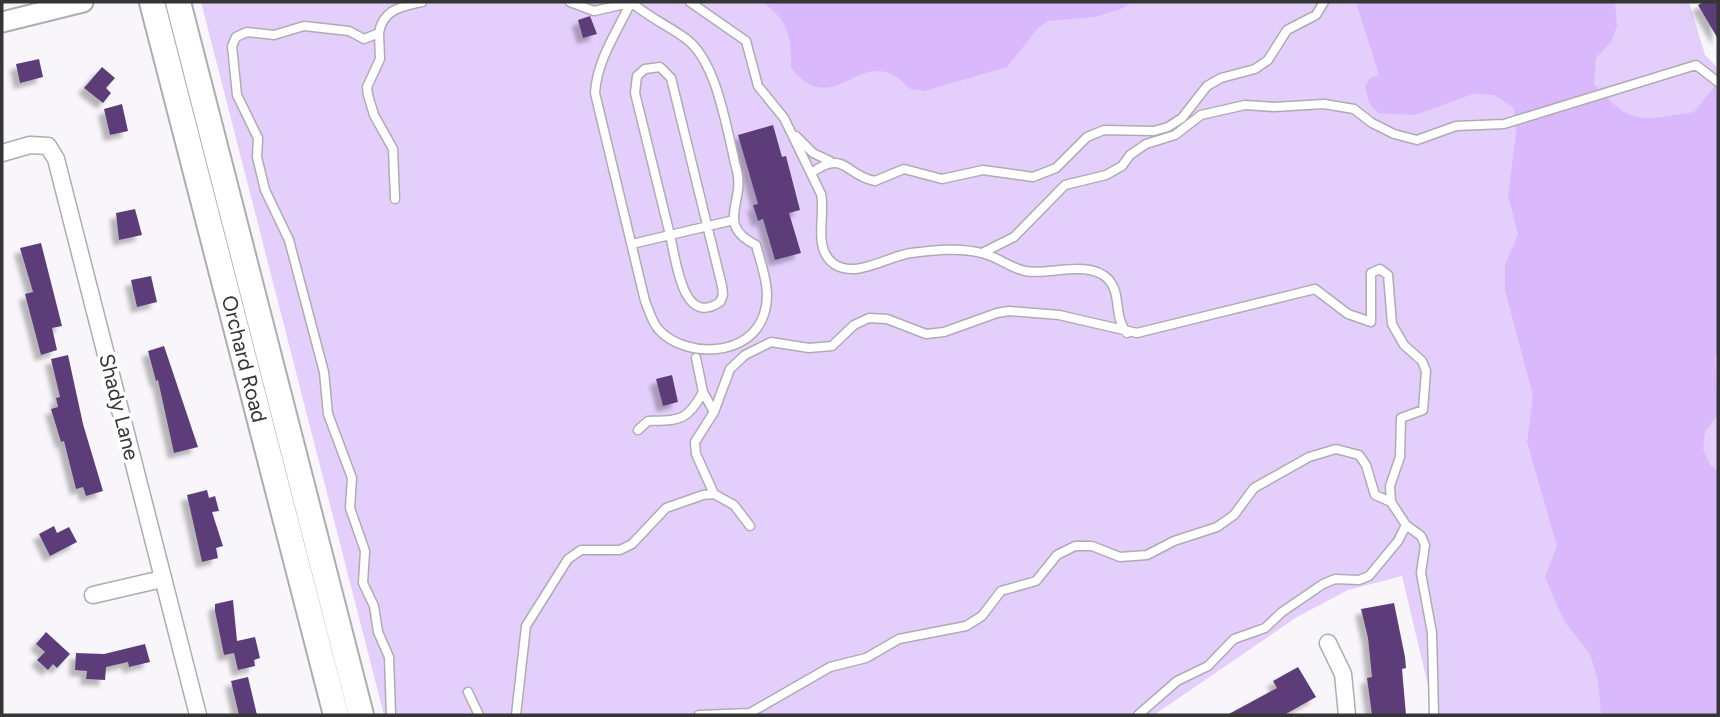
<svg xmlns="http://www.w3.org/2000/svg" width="1720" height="717" font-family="Figtree,sans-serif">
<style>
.green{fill:#e4cffc}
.water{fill:#d9b9fc}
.building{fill:#5c3e79;filter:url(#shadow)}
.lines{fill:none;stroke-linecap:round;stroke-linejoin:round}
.service-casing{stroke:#aeacb0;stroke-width:11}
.minor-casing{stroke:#aeacb0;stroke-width:19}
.tertiary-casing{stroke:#aeacb0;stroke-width:23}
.primary-casing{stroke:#aeacb0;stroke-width:28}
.service{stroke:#fff;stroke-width:8}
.minor{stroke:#fff;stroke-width:16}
.tertiary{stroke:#fff;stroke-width:19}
.primary{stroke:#fff;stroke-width:24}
.labels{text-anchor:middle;stroke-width:7;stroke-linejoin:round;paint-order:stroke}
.street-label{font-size:21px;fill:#353536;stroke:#fff}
</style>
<defs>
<filter id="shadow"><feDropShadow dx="-6" dy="6" stdDeviation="2" flood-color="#0004"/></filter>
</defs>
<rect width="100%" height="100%" fill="#f8f6fa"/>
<path class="green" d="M201,2H1689L1705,55L1718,68V715H1435L1402,576L1348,590L1297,617L1154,715H384Z"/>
<path class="water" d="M762,2H1133L1121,9L1094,17L1048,21L1038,28L1007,67L925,91L910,89C862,35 837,125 791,68C792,37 788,20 762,2Z
M1356,2H1615L1617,26L1611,42L1596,58L1594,84C1632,127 1641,120 1694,112L1718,82V351L1715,356L1718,414L1705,432L1703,449L1710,465L1718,471V715H1601L1598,680L1590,654L1564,621L1545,577L1557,546L1527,442L1533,395L1505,291V265L1518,234L1508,195L1516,134L1514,108L1494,95L1473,94L1415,115L1378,113L1369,103L1365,86L1370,78L1379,75Z"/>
<path class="building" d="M1704,2H1718V39L1698,5Z
M590,16L597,34L583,38L578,20Z
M39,59L43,77L20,83L16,64Z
M102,67L115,78L106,88L111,93L103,103L84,88Z
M122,104L128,131L110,135L104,109Z
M773,125L782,157L786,156L800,210L789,213L801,253L775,260L763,219L758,221L753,205L758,204L738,135Z
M135,209L142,235L119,240L116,213Z
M41,243L62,326L52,328L57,350L41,355L25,294L33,292L20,248Z
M151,276L157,302L137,307L131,280Z
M164,346L198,447L174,453L158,380L156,381L148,351Z
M68,355L83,424L103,491L86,496L83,487L76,489L64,441L61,442L51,409L58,407L56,398L60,397L51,359Z
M672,375L678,402L663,406L656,379Z
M207,490L209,498L215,496L219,511L212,512L223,546L216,548L218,558L202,562L187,495Z
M54,526L57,533L69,527L77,542L50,556L39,534Z
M233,600L237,641L255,637L260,658L254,660L255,666L238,670L234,653L224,655L215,611V604Z
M1394,603L1405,657L1406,668L1402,669L1406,715H1372L1367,678L1372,677L1368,638L1361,609Z
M46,632L70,654L57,668L53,664L48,670L37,660L45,652L36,644Z
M145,644L150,662L129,667L128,662L106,667L105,680L86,679L87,671L75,670L76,653L104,654Z
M1298,667L1316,697L1284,715H1227L1277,688L1273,681Z
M248,677L257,715H239L231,681Z"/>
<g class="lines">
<defs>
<path id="service" d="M570,2L594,11L634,2
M631,2C648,17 667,25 685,38C718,61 727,133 737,171C745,202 715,225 756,245C762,268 772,291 764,314C751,357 686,359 659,330C652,323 649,310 645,301L595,93C597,60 617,32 631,2
M690,2L746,41L758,86L784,118L821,194C826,215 812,248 834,264C856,279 888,256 911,253C934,250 962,247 985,254C999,258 1011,268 1025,271C1049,276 1088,259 1108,279C1122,293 1113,317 1127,333
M379,33C383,9 401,7 422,2
M796,136L813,153L830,161
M811,173C846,149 844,175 875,181L904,169L942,179L983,170L1033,177L1056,168L1087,137L1104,130L1154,131L1168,127L1182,118L1207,86L1221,78L1255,69L1268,60L1287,30L1316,15L1324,2
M632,244L670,235C676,259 682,328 720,302L723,295L722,286L671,78L660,67L645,69L637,76L635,93L670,235L734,220
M982,253L1014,237L1065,185L1106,175L1122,166L1130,155L1146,144L1175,135L1201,115L1245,105L1274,107L1324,104L1354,109L1372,123L1394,134L1417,140L1456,126L1504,124L1696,65L1718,82
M696,358L703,392
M714,412L730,369L745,355L771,342L809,348L832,346L854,325L869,318L887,319L926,334L944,332L997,313L1009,311L1059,315L1137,333L1315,289L1348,314L1371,322V273L1380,269L1388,275L1392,324L1404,345L1422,361L1426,371L1423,410L1401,418L1400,457L1390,486L1391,502
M638,430L648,421C679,420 687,422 703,392L714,412L695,442L696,454L714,494L734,505L750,526
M468,692L479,715
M391,715L389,657L378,632L374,606L363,583L365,551L350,508L352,478L328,414L324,372L289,240L265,190L257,157L258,138L237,95L232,46L236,37L247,32L274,35L304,26L349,31L364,39L379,33L380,59L367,87L368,95L374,115L393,149L395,199
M516,715L526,626L568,559L581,550H620L632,544L666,508L703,495L714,494
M699,715L750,713L830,667L866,658L899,639L966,626L982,616L1001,591L1036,581L1057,555L1075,546H1092L1120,557L1147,555L1174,541L1217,527L1234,515L1254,488L1309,457L1336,449L1359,455L1366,465L1375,495L1391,502L1406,525L1421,536L1425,545L1421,573L1432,633L1434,715
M1138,715L1177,681L1208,666L1234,639L1265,628L1282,612L1323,584L1335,579L1359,580L1369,576L1398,541L1406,525"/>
<path id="minor" d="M2,153L30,145L48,146L56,159L198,715
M93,595L162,579
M1328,643L1343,674L1347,715"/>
<path id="tertiary" d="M2,22L83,2"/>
<path id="primary" d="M152,2L336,715
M178,2L361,715"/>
</defs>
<use href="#service" class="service-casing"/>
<use href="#minor" class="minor-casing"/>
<use href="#tertiary" class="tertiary-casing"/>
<use href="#primary" class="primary-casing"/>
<use href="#service" class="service"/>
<use href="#minor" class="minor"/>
<use href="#tertiary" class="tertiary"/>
<use href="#primary" class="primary"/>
</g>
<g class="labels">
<g class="street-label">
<text transform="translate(244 359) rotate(76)" y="7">Orchard Road</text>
<text transform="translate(119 407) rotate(76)" y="7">Shady Lane</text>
</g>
</g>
<rect width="1720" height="717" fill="none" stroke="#353536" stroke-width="7"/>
</svg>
